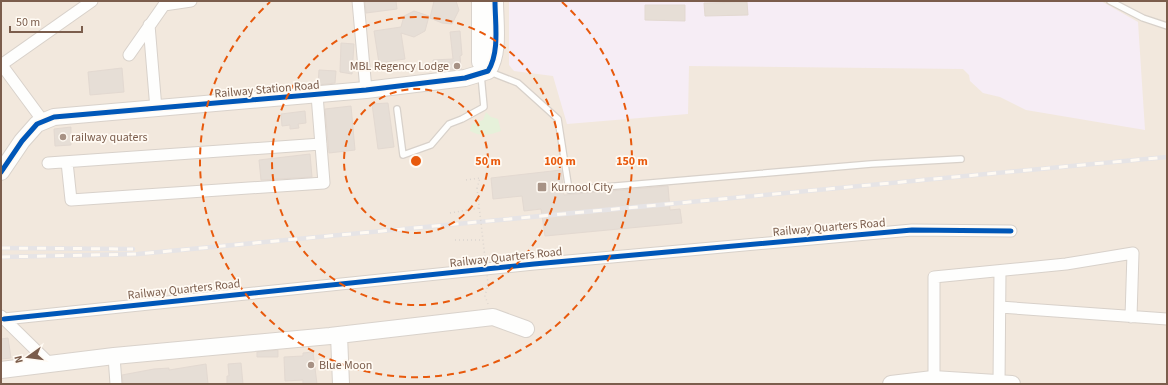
<svg xmlns="http://www.w3.org/2000/svg" width="1168" height="385" font-family="'Source Sans 3',sans-serif">
<style>
.residential{fill:#f2e8dd}
.education{fill:#f6edf5}
.green{fill:#e6f1da}
.building{fill:#e6ded6;stroke:#e3d9d1}
.lines{fill:none;stroke-linecap:round;stroke-linejoin:round}
.lane-casing{stroke:#d8d1ca;stroke-width:8}
.street-casing{stroke:#d8d1ca;stroke-width:13}
.secondary-casing{stroke:#d9d2cb;stroke-width:18}
.path{stroke:#dcd5cf;stroke-width:1.5;stroke-dasharray:1 3;stroke-linecap:butt}
.lane{stroke:#fefefd;stroke-width:5.5}
.street{stroke:#fefefd;stroke-width:11}
.secondary{stroke:#fefefd;stroke-width:16}
.rail-casing{stroke:#e6e4e6;stroke-width:4.5}
.rail{stroke:#fffaf3;stroke-width:3;stroke-dasharray:9;stroke-linecap:butt}
.path-bridge{stroke:#dcd5cf;stroke-width:1.5;stroke-dasharray:1 3;stroke-linecap:butt}
.cycleway-casing{stroke:#fffaf3;stroke-width:8}
.cycleway{stroke:#0057b8;stroke-width:5}
.ring{fill:none;stroke:#e8590c;stroke-width:2;stroke-dasharray:7 5}
.poi-dot{fill:#a79285;stroke:#fffaf3;stroke-width:1.5}
.labels{text-anchor:middle;stroke-width:3.5;stroke-linejoin:round;paint-order:stroke}
.poi-label{font-size:12px;fill:#7b5d4c;stroke:#fffaf3;text-anchor:start}
.street-label{font-size:12px;fill:#7b5d4c;stroke:#fffaf3}
.centre{fill:#e8590c;stroke:#fffaf3;stroke-width:2}
.ring-label{font-size:12px;text-anchor:middle;font-weight:bold;fill:#e8590c;stroke:#fffaf3;stroke-width:3.5;stroke-linejoin:round;paint-order:stroke}
</style>
<rect width="100%" height="100%" fill="#f9f5ef"/>
<path class="residential" d="M1,1H1167V384H1Z"/>
<path class="education" d="M509,1H1101L1138,22L1145,130L1026,110L1000,97L983,93L970,81L969,75L963,69L689,66L688,114L567,124L553,76L514,71L509,65Z"/>
<path class="green" d="M486,112L491,117L498,119L501,131C489,135 482,137 470,131L472,124L483,120Z"/>
<path class="building" d="M365,1H396L397,9L366,13Z
M434,1H456L459,10L452,24L442,23L430,18Z
M747,2L748,15L705,16L704,3Z
M645,5H685V21L645,20Z
M414,11L429,16L425,31L414,37L401,33L405,59L379,63L374,31L401,27L404,16Z
M460,31L462,55L460,56L461,69L433,71V60L453,59L450,32Z
M341,43L354,44L352,74L340,72Z
M122,68L124,92L90,95L88,72Z
M319,70L336,71L335,83L318,85Z
M388,103L394,147L378,149L372,104Z
M351,106L355,150L329,153L325,109Z
M305,111L306,123L298,124L299,128L290,129V125L282,126L281,114Z
M71,127V145L55,146L54,129Z
M310,154L312,177L261,180L259,160Z
M561,170L564,195L668,186L670,210L680,209L682,223L545,236L541,209L524,211L522,196L493,199L491,178Z
M8,338L11,358L1,359V339Z
M278,350V357H257V352Z
M313,352L317,384H303V380L285,381L284,357L303,356V353Z
M241,363L243,384H227V376H229L228,364Z
M206,364L208,384H123L122,375L154,369L169,368V370Z"/>
<g class="lines">
<defs>
<path id="lane" d="M1110,1L1143,18L1167,26
M490,72L518,83L558,119L569,190L871,164L961,159
M397,109L403,155L431,145L449,124L462,119L484,107L481,75"/>
<path id="street" d="M358,1L366,90
M149,25L156,109
M129,55L164,5L191,1
M1,64L43,121
M1,65L92,1
M67,162L71,200L324,183L317,95
M48,163L321,144
M1000,307L1167,319
M1,316L51,365
M4,319L534,264L912,230L1011,231
M114,356L116,384
M999,383L1000,271
M934,384V277L1066,264L1133,253L1131,317"/>
<path id="secondary" d="M480,1V62L488,71
M1,172L22,141L37,124L54,117L366,90L465,78L488,71C500,52 495,23 495,1
M339,335L341,384
M1,370L114,356L330,336L493,317L526,329
M891,384L933,379L1012,384"/>
</defs>
<use href="#lane" class="lane-casing"/>
<use href="#street" class="street-casing"/>
<use href="#secondary" class="secondary-casing"/>
<path class="path" d="M466,180L480,178L477,188
M450,213L479,208
M455,240H483
M488,284L485,296L488,304"/>
<use href="#lane" class="lane"/>
<use href="#street" class="street"/>
<use href="#secondary" class="secondary"/>
<defs>
<path id="rail" d="M1,248L133,249
M1,257L138,254L1167,157"/>
</defs>
<use href="#rail" class="rail-casing"/>
<use href="#rail" class="rail"/>
<path class="path-bridge" d="M477,188L488,284"/>
<defs>
<path id="cycleway" d="M1,172L22,141L37,124L54,117L366,90L465,78L488,71C500,52 495,23 495,1
M4,319L534,264L912,230L1011,231"/>
</defs>
<use href="#cycleway" class="cycleway-casing"/>
<use href="#cycleway" class="cycleway"/>
</g>
<g class="ring">
<circle cx="416" cy="161" r="72"/>
<circle cx="416" cy="161" r="144"/>
<path d="M562 2A216 216 0 1 1 270 2"/>
</g>
<g class="poi-dot">
<circle cx="457" cy="66" r="4"/>
<circle cx="63" cy="137" r="4"/>
<rect x="537" y="182" width="10" height="10" rx="2"/>
<circle cx="311" cy="365" r="4"/>
</g>
<g class="labels">
<g class="poi-label">
<text x="449" y="70" text-anchor="end">MBL Regency Lodge</text>
<text x="71" y="141">railway quaters</text>
<text x="551" y="191">Kurnool City</text>
<text x="319" y="369">Blue Moon</text>
</g>
<g class="street-label">
<text transform="translate(267 89) rotate(-5)" y="4">Railway Station Road</text>
<text transform="translate(829 227) rotate(-5)" y="4">Railway Quarters Road</text>
<text transform="translate(506 257) rotate(-6)" y="4">Railway Quarters Road</text>
<text transform="translate(184 289) rotate(-6)" y="4">Railway Quarters Road</text>
</g>
</g>
<circle cx="416" cy="161" r="6" class="centre"/>
<g class="ring-label">
<text x="488" y="165">50 m</text>
<text x="560" y="165">100 m</text>
<text x="632" y="165">150 m</text>
</g>
<rect width="1168" height="385" fill="none" stroke="#7b5d4c" stroke-width="4"/>
<g transform="translate(28 357) rotate(256)" stroke="#fffaf3" stroke-width="3" paint-order="stroke">
<path d="M0-3L7 15L0 10L-7 15Z" fill="#7b5d4c"/>
<text y="-6" font-size="11" font-weight="bold" text-anchor="middle" fill="#7b5d4c">N</text>
</g>
<path d="M10 26v6h72v-6" fill="none" stroke="#7b5d4c" stroke-width="2"/>
<text x="16" y="26" font-size="12" fill="#7b5d4c" stroke="#fffaf3" stroke-width="3" paint-order="stroke">50 m</text>
</svg>
